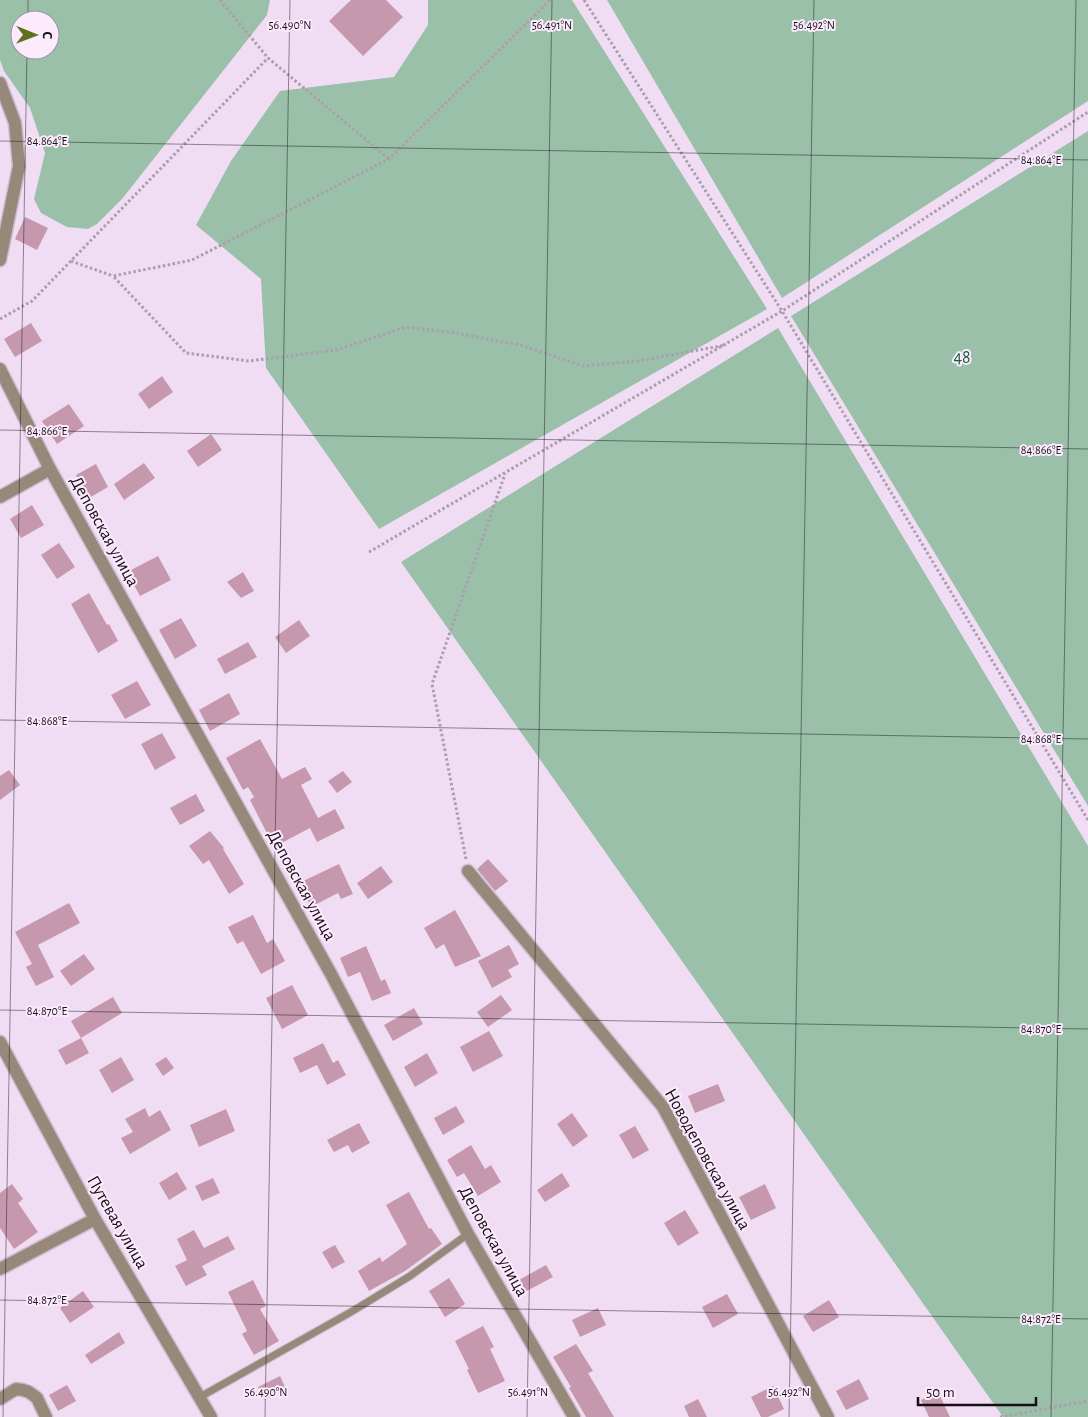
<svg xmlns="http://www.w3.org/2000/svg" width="1088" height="1417" font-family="'Alegreya Sans',sans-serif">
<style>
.green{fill:#9bc0aa;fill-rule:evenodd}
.building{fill:#c698ad}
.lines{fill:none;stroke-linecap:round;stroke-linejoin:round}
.lane-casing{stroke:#cdbcd0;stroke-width:9}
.street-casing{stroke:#cdbcd0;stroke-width:15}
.path{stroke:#ac9dae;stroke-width:3;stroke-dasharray:2.5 2.5;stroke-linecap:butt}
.lane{stroke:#97897a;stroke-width:7}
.street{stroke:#97897a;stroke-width:12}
.ticks{fill:none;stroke:#150e16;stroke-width:1;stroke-opacity:0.45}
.labels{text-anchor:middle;stroke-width:4;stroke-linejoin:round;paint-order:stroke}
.park-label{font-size:18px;fill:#0f5f3d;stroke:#fbebfd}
.street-label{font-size:18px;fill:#150e16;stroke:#fbebfd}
.ticks-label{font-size:12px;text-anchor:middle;fill:#150e16;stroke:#fbebfd;stroke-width:4;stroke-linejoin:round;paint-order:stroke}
</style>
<rect width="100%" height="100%" fill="#f0ddf3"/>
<path class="green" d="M0,0H270L267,15L122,199L97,224L88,229L67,227L41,213L34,199L45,153L30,108L4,71L0,60ZM20,20H50V50H20Z
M428,0H572L767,309L379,529L266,368L261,279L196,225L231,161L280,91L394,77L428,25Z
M607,0H1088V101L782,298Z
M1088,131V806L791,316Z
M778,328L1088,846V1417H1003L401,562Z"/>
<path class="building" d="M351,0H386L403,17L363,56L329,21Z
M25,217L48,228L37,250L15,239Z
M31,323L42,341L15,357L4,339Z
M162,376L173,392L149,409L138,394Z
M69,404L84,426L57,444L42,421Z
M211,434L222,450L198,467L187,451Z
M144,463L155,478L124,500L114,484Z
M96,464L108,487L89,498L76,475Z
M32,505L44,525L21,538L10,519Z
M59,543L75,567L57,579L41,555Z
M158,556L171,580L140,596L127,572Z
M243,572L254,591L241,598L227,582Z
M89,593L107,625L109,624L118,641L98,653L71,604Z
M181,618L197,646L175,659L159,630Z
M299,620L310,636L286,653L275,637Z
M248,642L257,657L225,674L217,659Z
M137,681L151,705L125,719L111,695Z
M229,693L240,714L210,731L199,710Z
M162,733L176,758L155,770L141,744Z
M260,739L282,779L305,767L312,779L301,785L318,818L335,809L345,828L317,842L310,828L274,847L250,800L254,797L248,787L243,790L226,758Z
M9,770L20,785L0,800V776Z
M343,771L352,782L337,793L328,781Z
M196,794L205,811L180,825L170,808Z
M210,831L224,848L223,849L244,884L229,894L209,860L203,864L189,846Z
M488,859L508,881L495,891L477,869Z
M339,864L353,894L341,899L338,893L311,907L299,883Z
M381,866L393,882L368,899L357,883Z
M69,903L80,923L38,945L54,977L36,986L26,967L32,964L15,932Z
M455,910L481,956L455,967L444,944L436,949L424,928Z
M253,915L267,943L273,939L285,961L261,974L243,941L237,944L228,927Z
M509,945L519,964L508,970L512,977L492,988L478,961Z
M366,946L381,981L385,979L391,993L372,1001L360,972L348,977L340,958Z
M84,954L95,969L71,986L60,971Z
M292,985L308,1015L282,1029L266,998Z
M501,995L512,1010L488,1027L477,1012Z
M113,997L122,1013L81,1038L71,1021Z
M414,1008L423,1024L393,1041L384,1025Z
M489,1031L503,1056L473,1072L460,1047Z
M81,1038L89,1053L66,1065L58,1050Z
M323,1043L333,1063L338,1060L346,1075L327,1085L317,1065L300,1073L293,1058Z
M427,1053L438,1073L415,1087L404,1067Z
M121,1057L134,1080L112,1093L99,1070Z
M166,1057L174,1068L163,1076L155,1064Z
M718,1084L725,1101L695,1113L688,1096Z
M456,1106L465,1122L443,1135L434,1118Z
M145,1108L149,1117L160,1110L171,1130L130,1154L121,1138L133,1132L125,1119Z
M226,1109L235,1131L199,1147L190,1125Z
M572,1113L588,1136L573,1147L557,1124Z
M359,1123L370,1143L352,1153L348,1145L334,1152L327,1140Z
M635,1126L649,1150L633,1159L619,1135Z
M471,1145L485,1169L491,1165L501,1182L478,1196L464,1173L457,1177L447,1160Z
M177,1172L187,1189L169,1200L159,1183Z
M562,1173L570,1186L545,1202L537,1190Z
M213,1178L220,1193L202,1201L195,1186Z
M12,1184L23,1199L18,1203L38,1232L14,1249L0,1228V1193Z
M765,1184L776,1208L751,1220L739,1197Z
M409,1192L429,1229L431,1228L442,1244L405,1271L369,1291L358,1271L380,1257L382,1262L407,1244L386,1205Z
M685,1210L699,1233L678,1246L664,1223Z
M194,1230L204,1248L228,1236L235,1249L202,1266L207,1275L186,1286L175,1266L187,1260L177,1239Z
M335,1245L345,1262L332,1269L322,1252Z
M546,1265L553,1277L523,1293L517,1281Z
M449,1278L465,1304L445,1317L429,1291Z
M253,1280L266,1306L260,1309L279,1341L254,1355L242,1334L247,1331L228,1292Z
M83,1291L94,1307L70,1323L60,1308Z
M727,1294L738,1314L713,1328L702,1307Z
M829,1300L839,1317L813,1332L803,1316Z
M598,1308L606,1325L580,1337L572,1320Z
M483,1326L494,1347L490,1349L505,1381L478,1393L467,1370L469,1369L455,1341Z
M119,1332L125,1343L91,1364L85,1355Z
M576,1344L593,1371L588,1373L614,1417H586L569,1388L571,1387L553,1357Z
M280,1376L286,1389L264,1400L258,1387Z
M859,1379L869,1399L846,1410L836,1391Z
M67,1385L76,1401L58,1411L49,1395Z
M773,1386L784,1409L768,1417H761L751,1397Z
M938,1392L950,1417H929L921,1400Z
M698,1399L707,1417H689L684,1406Z"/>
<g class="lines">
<defs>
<path id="lane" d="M200,1397L351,1312L410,1276L468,1234"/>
<path id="street" d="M0,83L15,123L19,166L0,260
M0,369L50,469L331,974L468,1234L574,1417
M0,497L50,469
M468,871L663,1107L828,1417
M0,1042L95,1219L211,1417
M0,1269L95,1219
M0,1399L16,1389L23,1390L29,1392L37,1398L46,1417"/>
</defs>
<use href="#lane" class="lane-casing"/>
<use href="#street" class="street-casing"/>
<path class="path" d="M220,0L268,58L389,159
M550,0L389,159L192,260L113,276L186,353L249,361L336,350L406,327L456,333L520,345L584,366L638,361L726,345
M584,0L782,311L1088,820
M71,261L113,276
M0,319L32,301L268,58
M369,552L782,311L1088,112
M466,859L432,684L505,474
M1000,1417L1088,1401"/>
<use href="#lane" class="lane"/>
<use href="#street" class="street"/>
</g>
<path class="ticks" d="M28,20V0M0,141L1088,160M0,430L1088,449M0,720L1088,739M0,1010L1088,1029M0,1300L1088,1319M3,1417L27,50M265,1417L290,0M527,1417L552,0M789,1417L814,0M1051,1417L1076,0"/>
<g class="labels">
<g class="park-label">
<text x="962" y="363">48</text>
</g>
<g class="street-label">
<text transform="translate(105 531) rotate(61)" y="6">Деповская улица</text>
<text transform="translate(302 885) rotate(61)" y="6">Деповская улица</text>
<text transform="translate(708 1159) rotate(61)" y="6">Новодеповская улица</text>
<text transform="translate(118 1222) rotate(60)" y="6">Путевая улица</text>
<text transform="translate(494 1241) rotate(61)" y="6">Деповская улица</text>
</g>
</g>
<g class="ticks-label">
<text x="290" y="29">56.490°N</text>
<text x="552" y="29">56.491°N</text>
<text x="814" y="29">56.492°N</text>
<text x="47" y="145">84.864°E</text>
<text x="1041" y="164">84.864°E</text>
<text x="47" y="435">84.866°E</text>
<text x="1041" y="454">84.866°E</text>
<text x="47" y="725">84.868°E</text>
<text x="1041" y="743">84.868°E</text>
<text x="47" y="1015">84.870°E</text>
<text x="1041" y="1033">84.870°E</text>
<text x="47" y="1304">84.872°E</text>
<text x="1041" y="1323">84.872°E</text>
<text x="266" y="1396">56.490°N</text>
<text x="528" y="1396">56.491°N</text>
<text x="789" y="1396">56.492°N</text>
</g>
<g transform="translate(35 35) rotate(91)"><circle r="24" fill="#fbebfd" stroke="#9f93a1"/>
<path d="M0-4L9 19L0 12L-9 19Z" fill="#5e711f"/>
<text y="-8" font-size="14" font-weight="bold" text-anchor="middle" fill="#150e16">С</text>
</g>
<path d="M918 1397v8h118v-8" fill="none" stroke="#150e16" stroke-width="2.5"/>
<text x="926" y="1397" font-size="15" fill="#150e16" stroke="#fbebfd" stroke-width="4" paint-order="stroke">50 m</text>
</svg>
